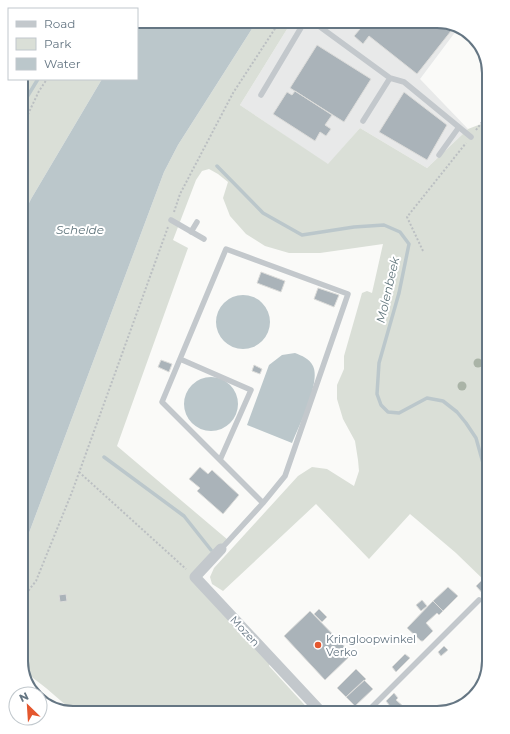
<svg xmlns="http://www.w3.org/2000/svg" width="510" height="734" font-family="Montserrat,sans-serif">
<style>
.built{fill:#e8e9e9}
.green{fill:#dadfd7}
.water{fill:#bbc7cb}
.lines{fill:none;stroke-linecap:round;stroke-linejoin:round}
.stream{stroke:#bbc7cb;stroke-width:3.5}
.building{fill:#aab3b9;stroke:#dcdcda}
.path{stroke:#bbbfc2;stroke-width:2;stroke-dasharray:2 2;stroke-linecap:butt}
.lane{stroke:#c3c8cc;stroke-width:5.5}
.street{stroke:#c3c8cc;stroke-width:11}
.tree{fill:#aab4a7}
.poi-dot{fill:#e4572e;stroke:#fff;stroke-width:1.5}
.labels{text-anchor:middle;stroke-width:4;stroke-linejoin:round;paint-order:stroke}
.street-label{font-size:11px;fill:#657683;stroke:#fff}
.poi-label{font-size:11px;fill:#657683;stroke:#fff;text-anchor:start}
.water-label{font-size:12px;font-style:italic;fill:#60757c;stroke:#fff}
.rim{fill:none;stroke:#657683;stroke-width:2}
</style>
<rect width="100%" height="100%" fill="#fafaf8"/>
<path class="built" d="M292,21H440L459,27L420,79L468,129L427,168L360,128L328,165L240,105Z"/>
<path class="green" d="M257,21H292L240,105L328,164L360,128L427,168L468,129L489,121V585L456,553L410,514L369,559L316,504L223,591L212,584L210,577L214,568L298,476L312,467L327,469L354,486L359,471L358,460L355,441L343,419L337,399V385L344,369V356L362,293L367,291L372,293L383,244L320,253H289L265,246L246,234L230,216L223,198L228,182L218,174L209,169L202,171L196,180L173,240L188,248L117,446L228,540L195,577L271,658L269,666L312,713H73L68,707L46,688L24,671L21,661V548L26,541L164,172L178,145Z
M21,79H102L31,199L21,219Z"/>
<path class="water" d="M137,21H257L178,145L164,172L26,541L21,548V219L31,199L102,79H137Z
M216 322a27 27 0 1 1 54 0a27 27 0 1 1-54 0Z
M295,353C302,356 309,358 313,366C321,382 299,426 292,443L247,425L269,365L282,355Z
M184 404a27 27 0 1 1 54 0a27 27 0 1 1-54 0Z"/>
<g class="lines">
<path class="stream" d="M21,107L38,79
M217,166L263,213L302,235L354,227L384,225L400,232L409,244L399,293L379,363L377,394L381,405L388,412L399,413L427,398L443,401L457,412L466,423L476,438L483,463L489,475
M104,457L184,516L211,550"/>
</g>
<path class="building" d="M350,21H440L455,26L417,74L369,36L363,44L354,36L360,29Z
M317,45L371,79L344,122L290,88Z
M295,91L332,115L325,125L331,129L326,136L320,132L315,141L273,114L287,92L292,95Z
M404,92L447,125L427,160L379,132Z
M261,272L285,281L281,292L257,283Z
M318,288L339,295L334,307L314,299Z
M161,360L172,364L169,372L158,367Z
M254,365L262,369L260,374L252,371Z
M200,467L208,474L212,470L239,495L223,514L197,491L200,488L189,479Z
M482,580L489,587V599L487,601L486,597L476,586Z
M448,587L458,596L443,611L433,601Z
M66,594L67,601L60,602L59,595Z
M422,600L427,606L421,611L416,605Z
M433,601L443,611L439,615L437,613L426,623L433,631L423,641H421L407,628Z
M319,609L327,617L322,622L314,614Z
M310,611L352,654L325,680L284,636Z
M444,646L448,650L441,656L438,652Z
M405,654L410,658L396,672L392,667Z
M356,669L366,679L346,697L337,688Z
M364,680L373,689L355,706L346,697Z
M394,693L398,698L396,700L404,707L398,713H383L390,706L386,701Z"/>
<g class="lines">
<path class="path" d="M21,129L39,91L47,79
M476,130L489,113
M174,212L180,194L233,93L280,21
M423,251L407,217L466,143
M79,472L186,569
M21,600L36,581L72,492L168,227"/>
<path class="lane" d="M312,21L390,78L363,121
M390,78L404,82L471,137
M261,95L305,21
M439,155L459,127
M171,220L204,239
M191,232L197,222
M180,359L251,390L220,460
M221,549L263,503L162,402L226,249L348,294L285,476L263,503
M366,713L479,600"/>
<path class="street" d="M221,549L195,577L322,713"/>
</g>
<g class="tree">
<circle cx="478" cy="363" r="4.5"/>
<circle cx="462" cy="386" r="4.5"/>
</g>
<circle class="poi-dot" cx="318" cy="645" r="4"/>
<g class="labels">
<g class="street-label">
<text transform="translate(245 631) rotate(47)" y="4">Mozen</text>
</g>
<g class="poi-label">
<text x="326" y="643">Kringloopwinkel<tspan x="326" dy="13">Verko</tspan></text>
</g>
<g class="water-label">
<text x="80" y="234">Schelde</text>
<text transform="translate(388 290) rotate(-77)" y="4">Molenbeek</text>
</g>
</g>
<path d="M0 0H510V734H0ZM73 28H437A45 45 0 0 1 482 73V661A45 45 0 0 1 437 706H73A45 45 0 0 1 28 661V73A45 45 0 0 1 73 28Z" fill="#fff" fill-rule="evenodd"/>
<path class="rim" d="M73 28H437A45 45 0 0 1 482 73V661A45 45 0 0 1 437 706H73A45 45 0 0 1 28 661V73A45 45 0 0 1 73 28Z"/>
<rect x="8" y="8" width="130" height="72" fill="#ffffff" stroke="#c1c8cd"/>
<rect x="16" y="21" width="20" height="6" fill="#c3c8cc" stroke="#c1c8cd"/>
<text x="44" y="28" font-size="12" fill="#657683">Road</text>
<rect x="16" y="38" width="20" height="12" fill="#dadfd7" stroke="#c1c8cd"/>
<text x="44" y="48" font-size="12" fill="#657683">Park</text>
<rect x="16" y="58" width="20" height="12" fill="#bbc7cb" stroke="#c1c8cd"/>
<text x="44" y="68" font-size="12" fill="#657683">Water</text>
<g transform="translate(28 706) rotate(335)"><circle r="19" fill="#ffffff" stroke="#c1c8cd"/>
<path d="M0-3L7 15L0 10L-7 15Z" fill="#e4572e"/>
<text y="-6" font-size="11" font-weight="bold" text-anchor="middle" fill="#657683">N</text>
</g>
</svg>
